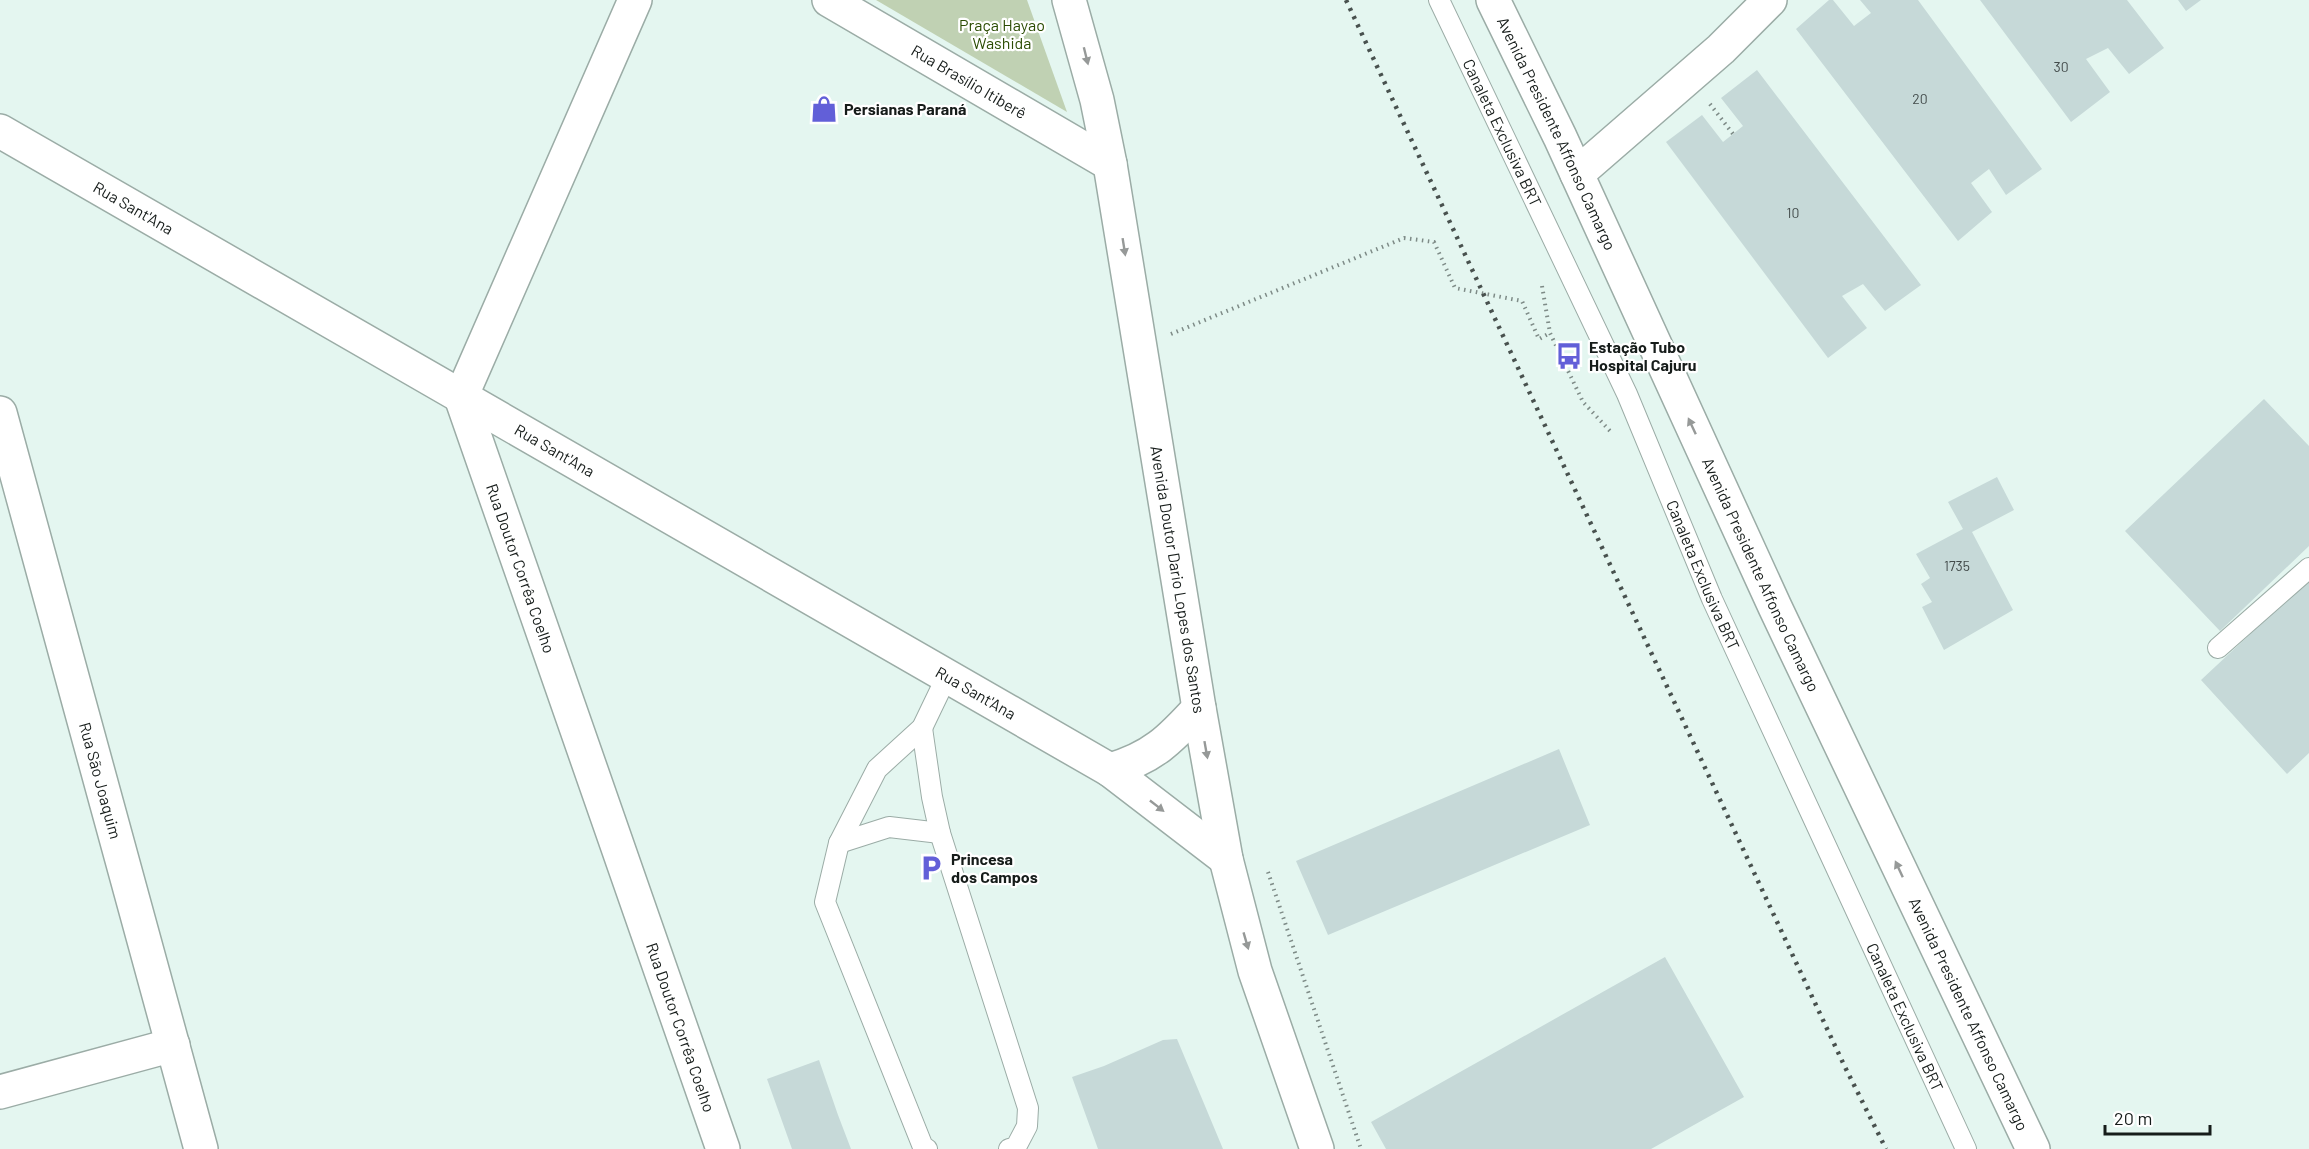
<svg xmlns="http://www.w3.org/2000/svg" width="2309" height="1149" font-family="Barlow,sans-serif">
<style>
.green{fill:#c0d1b3}
.building{fill:#c6d9d8}
.lines{fill:none;stroke-linecap:round;stroke-linejoin:round}
.lane-casing{stroke:#9baca6;stroke-width:22}
.street-casing{stroke:#9baca6;stroke-width:36}
.secondary-casing{stroke:#9baca6;stroke-width:36}
.primary-casing{stroke:#9baca6;stroke-width:36}
.path{stroke:#7e8b87;stroke-width:4;stroke-dasharray:1.5 4.5;stroke-linecap:butt}
.lane{stroke:#fff;stroke-width:20}
.street{stroke:#fff;stroke-width:33}
.secondary{stroke:#fff;stroke-width:33}
.primary{stroke:#fff;stroke-width:33}
.rail{stroke:#48514e;stroke-width:4.5;stroke-dasharray:3 6;stroke-linecap:butt}
.oneway{fill:#969998}
.labels{text-anchor:middle;stroke-width:4.5;stroke-linejoin:round;paint-order:stroke}
.number-label{font-size:14px;fill:#424b4a}
.park-label{font-size:16px;fill:#2b4c03;stroke:#fff}
.street-label{font-size:16px;fill:#161c1a;stroke:#fff}
.poi-label{font-size:16px;font-weight:bold;fill:#161c1a;stroke:#fff;text-anchor:start}
</style>
<rect width="100%" height="100%" fill="#e4f6f0"/>
<path class="green" d="M876,0H1027L1067,112Z"/>
<path class="building" d="M1829,0H1833L1854,26L1871,13L1860,0H1918L2042,169L2006,195L1989,169L1971,183L1992,212L1958,241L1796,29Z
M1980,0H2127L2164,48L2129,74L2108,48L2086,59L2110,92L2071,122Z
M2178,0H2201L2186,11Z
M1757,70L1921,285L1885,311L1863,284L1842,296L1867,328L1828,358L1666,142L1702,115L1723,142L1743,126L1721,98Z
M2264,399L2309,446V546L2220,631L2125,531Z
M1997,477L2014,510L1972,532L2013,610L1944,650L1922,607L1932,602L1921,584L1930,578L1916,554L1963,529L1948,502Z
M2309,579V753L2287,774L2201,680Z
M1559,749L1590,825L1328,935L1296,861Z
M1665,957L1744,1097L1651,1149H1386L1371,1122Z
M1177,1039L1223,1149H1098L1072,1077L1104,1066L1163,1040Z
M819,1060L838,1115L851,1149H792L767,1079Z"/>
<g class="lines">
<defs>
<g id="lane">
<path id="s1" d="M1439,0L1627,394L1712,599L1966,1149"/>
<path d="M2218,648L2309,568"/>
<path d="M922,728L932,797L940,833L1028,1108L1027,1126L1016,1147L1009,1149"/>
<path d="M839,843L889,827L940,833"/>
<path d="M927,1149L923,1147L825,902L839,843L877,769L922,728L947,676"/>
</g>
<g id="street">
<path id="s2" d="M635,0L461,397L723,1149"/>
<path id="s3" d="M0,131L1110,770L1226,859"/>
<path d="M1577,174L1721,49L1770,0"/>
<path id="s4" d="M0,413L201,1149"/>
<path d="M1110,770C1152,758 1170,740 1199,708"/>
<path d="M0,1092L173,1045"/>
</g>
<g id="secondary">
<path id="s5" d="M829,0L1110,164"/>
</g>
<g id="primary">
<path id="s6" d="M1069,0L1097,100L1110,164L1199,708L1226,859L1255,971L1317,1149"/>
<path id="s7" d="M1493,0L1560,137L1775,607L2033,1149"/>
</g>
</defs>
<use href="#lane" class="lane-casing"/>
<use href="#street" class="street-casing"/>
<use href="#secondary" class="secondary-casing"/>
<use href="#primary" class="primary-casing"/>
<path class="path" d="M1710,104L1733,134
M1542,286L1550,333L1583,402L1610,431
M1171,334L1404,238L1434,242L1455,288L1522,301L1539,339L1550,333
M1268,872L1361,1149"/>
<use href="#lane" class="lane"/>
<use href="#street" class="street"/>
<use href="#secondary" class="secondary"/>
<use href="#primary" class="primary"/>
<path class="rail" d="M1346,0L1844,1065L1886,1149"/>
</g>
<defs><path id="oneway-solid" d="M-6-.8H1V-3.2L6.5 0L1 3.2V.8H-6Z" transform="scale(1.5)"/></defs>
<g class="oneway">
<use href="#oneway-solid" transform="translate(1086 56) rotate(76)"/>
<use href="#oneway-solid" transform="translate(1124 247) rotate(81)"/>
<use href="#oneway-solid" transform="translate(1692 426) rotate(-115)"/>
<use href="#oneway-solid" transform="translate(1206 750) rotate(80)"/>
<use href="#oneway-solid" transform="translate(1157 806) rotate(38)"/>
<use href="#oneway-solid" transform="translate(1899 869) rotate(-115)"/>
<use href="#oneway-solid" transform="translate(1246 941) rotate(74)"/>
</g>
<defs>
<symbol id="shop-bare" viewBox="-9 -9 18 18"><path d="M-5-2.5h2.3a2.7 3.5 0 0 1 5.4 0H5L5.5 6h-11ZM-1.5-2.5h3a1.5 2.3 0 0 0-3 0Z" fill="#625fd8" stroke="#fff" stroke-width="2.5" paint-order="stroke"/></symbol>
<symbol id="bus-bare" viewBox="-9 -9 18 18"><path d="M-5-6H5V4H4V6H2V4H-2V6H-4V4H-5ZM-3.5-4V0h7V-4ZM-3.5 1.2v1.5H-2V1.2ZM2 1.2v1.5H3.5V1.2Z" fill="#625fd8" stroke="#fff" stroke-width="2.5" paint-order="stroke"/></symbol>
<symbol id="parking-bare" viewBox="-9 -9 18 18"><path d="M-3.5-5.5H1a3.5 3.5 0 0 1 0 7H-1V5.5H-3.5ZM-1-3.4V-.6H.8a1.4 1.4 0 0 0 0-2.8Z" fill="#625fd8" stroke="#fff" stroke-width="2.5" paint-order="stroke"/></symbol>
</defs>
<g fill-rule="evenodd">
<use href="#shop-bare" x="805" y="90" width="38" height="38"/>
<use href="#bus-bare" x="1550" y="337" width="38" height="38"/>
<use href="#parking-bare" x="912" y="849" width="38" height="38"/>
</g>
<g class="labels">
<g class="number-label">
<text x="2061" y="72">30</text>
<text x="1920" y="104">20</text>
<text x="1793" y="218">10</text>
<text x="1957" y="571">1735</text>
</g>
<g class="park-label">
<text x="1002" y="31">Praça Hayao<tspan x="1002" dy="18">Washida</tspan></text>
</g>
<g class="street-label">
<text dy="6" stroke="none"><textPath href="#s5" startOffset="162">Rua Brasílio Itiberê</textPath></text>
<text dy="6" stroke="none"><textPath href="#s1" startOffset="147">Canaleta Exclusiva BRT</textPath></text>
<text dy="6" stroke="none"><textPath href="#s7" startOffset="148">Avenida Presidente Affonso Camargo</textPath></text>
<text dy="6" stroke="none"><textPath href="#s3" startOffset="154">Rua Sant'Ana</textPath></text>
<text dy="6" stroke="none"><textPath href="#s3" startOffset="640">Rua Sant'Ana</textPath></text>
<text dy="6" stroke="none"><textPath href="#s2" startOffset="615">Rua Doutor Corrêa Coelho</textPath></text>
<text dy="6" stroke="none"><textPath href="#s1" startOffset="633">Canaleta Exclusiva BRT</textPath></text>
<text dy="6" stroke="none"><textPath href="#s7" startOffset="634">Avenida Presidente Affonso Camargo</textPath></text>
<text dy="6" stroke="none"><textPath href="#s6" startOffset="590">Avenida Doutor Dario Lopes dos Santos</textPath></text>
<text dy="6" stroke="none"><textPath href="#s3" startOffset="1126">Rua Sant'Ana</textPath></text>
<text dy="6" stroke="none"><textPath href="#s4" startOffset="381">Rua São Joaquim</textPath></text>
<text dy="6" stroke="none"><textPath href="#s7" startOffset="1120">Avenida Presidente Affonso Camargo</textPath></text>
<text dy="6" stroke="none"><textPath href="#s1" startOffset="1119">Canaleta Exclusiva BRT</textPath></text>
<text dy="6" stroke="none"><textPath href="#s2" startOffset="1101">Rua Doutor Corrêa Coelho</textPath></text>
</g>
<g class="poi-label">
<text x="844" y="115">Persianas Paraná</text>
<text x="1589" y="353">Estação Tubo<tspan x="1589" dy="18">Hospital Cajuru</tspan></text>
<text x="951" y="865">Princesa<tspan x="951" dy="18">dos Campos</tspan></text>
</g>
</g>
<path d="M2105 1125v9h105v-9" fill="none" stroke="#161c1a" stroke-width="3"/>
<text x="2114" y="1125" font-size="18" fill="#161c1a" stroke="#ffffff" stroke-width="4.5" paint-order="stroke">20 m</text>
</svg>
